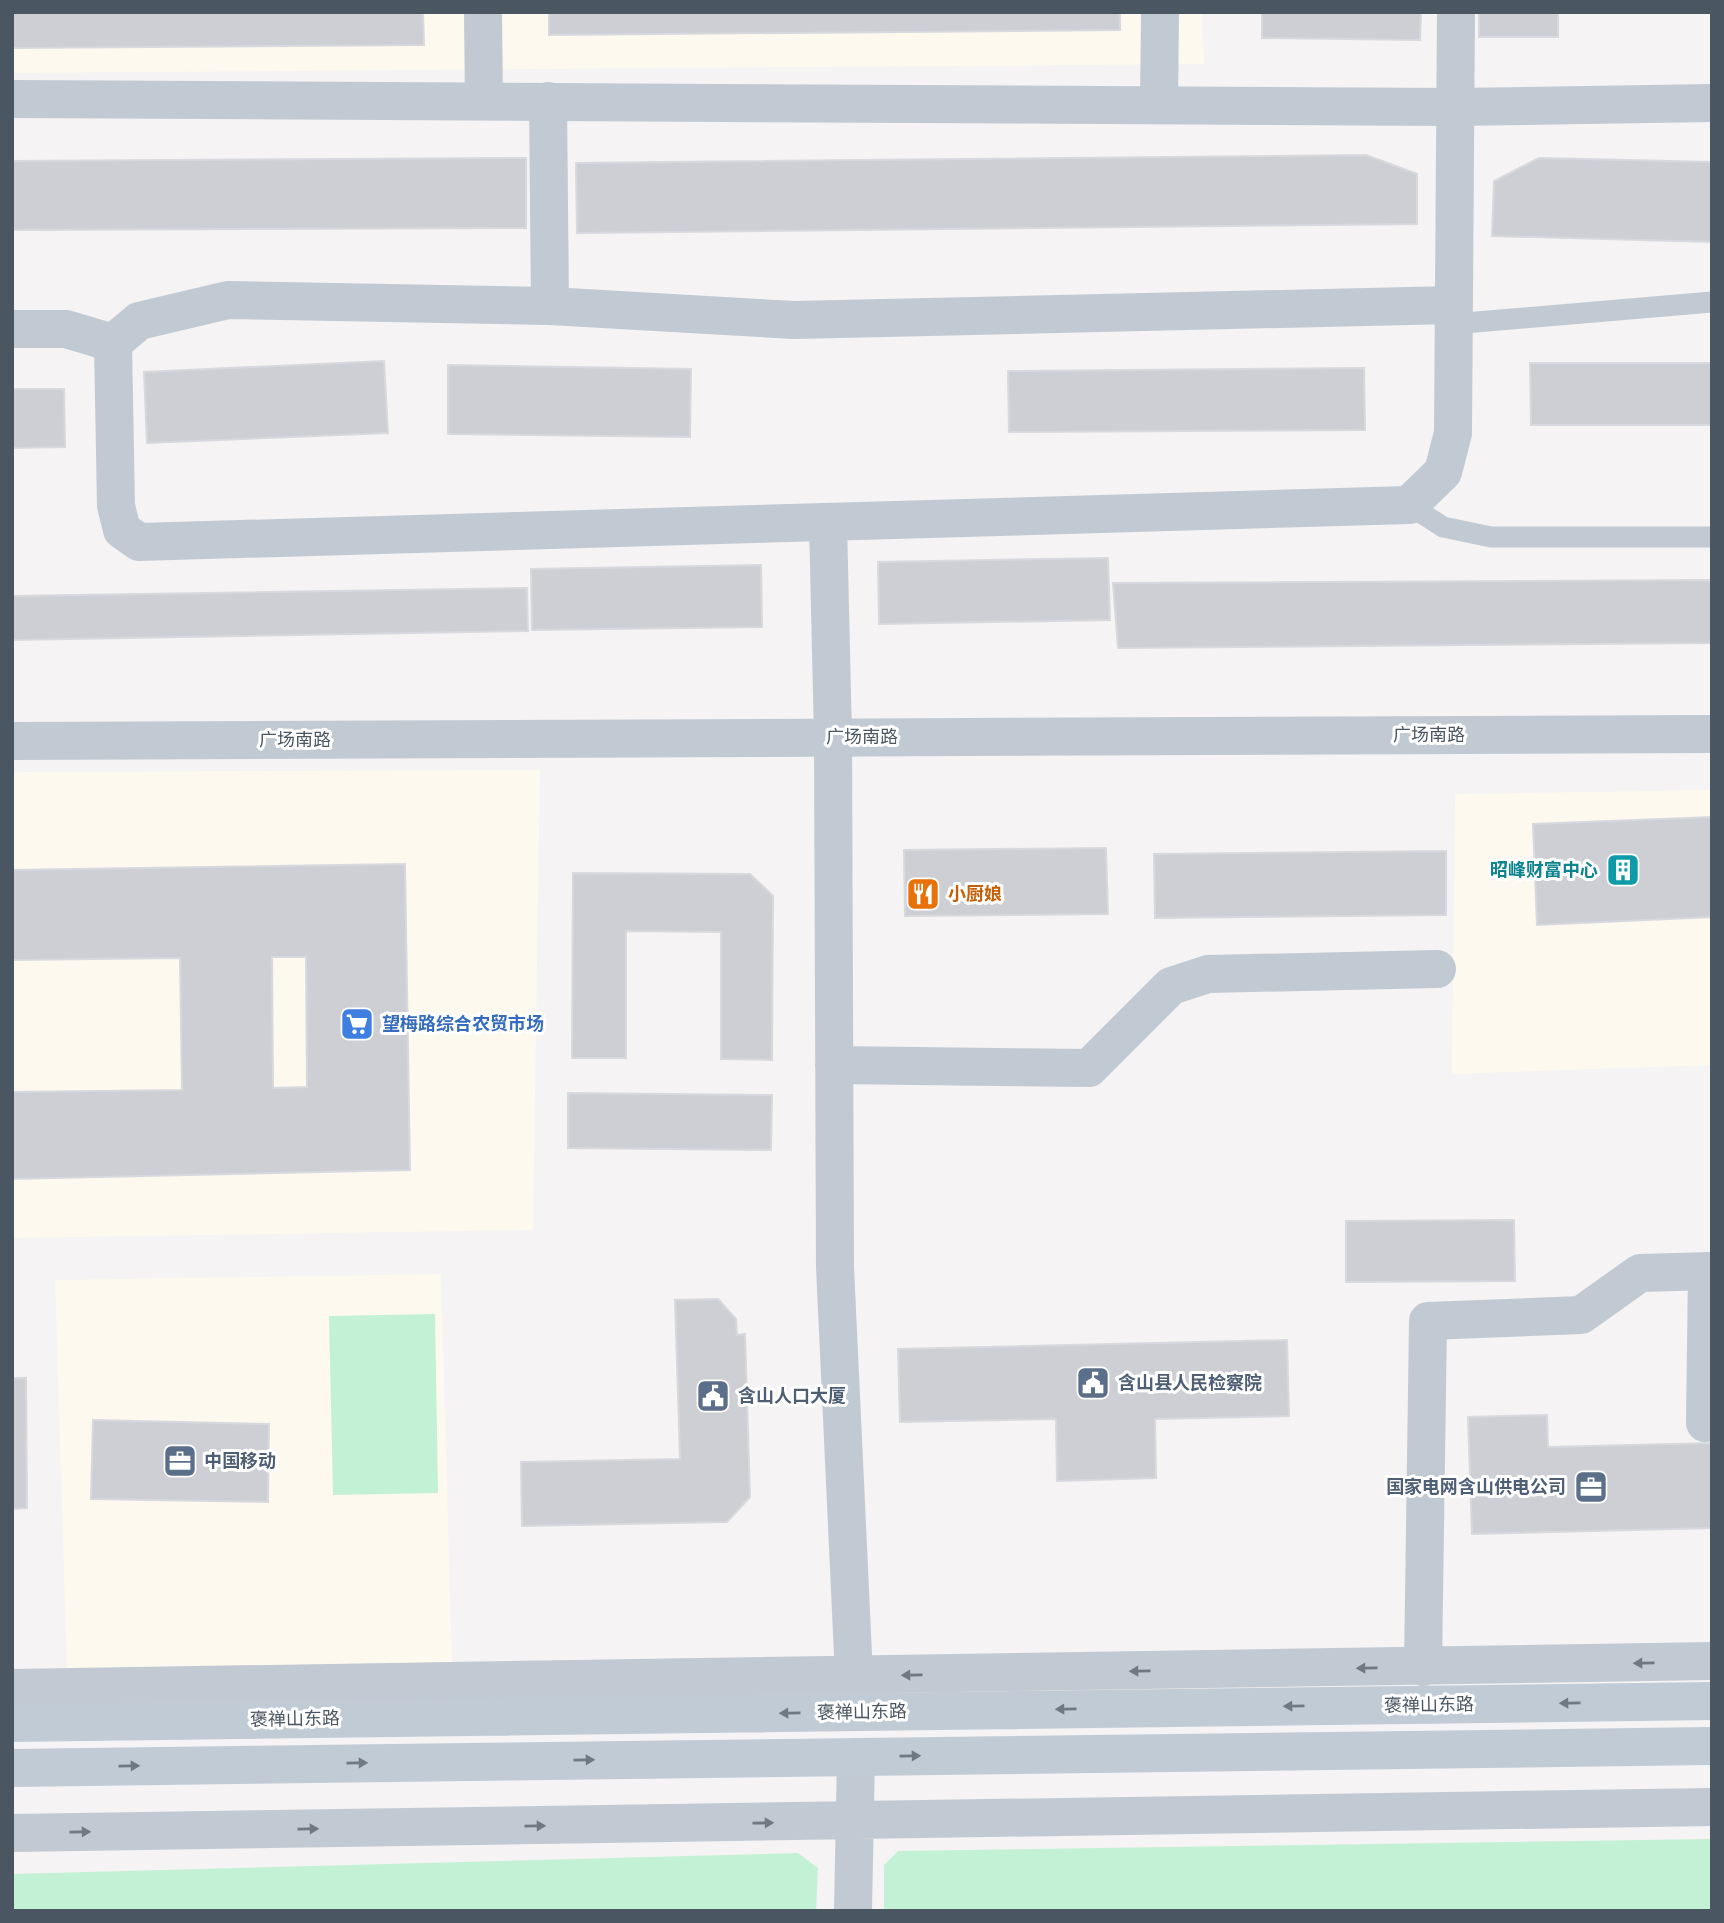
<svg xmlns="http://www.w3.org/2000/svg" width="1724" height="1923" font-family="'Fira Sans Condensed','Noto Sans SC',sans-serif">
<style>
.commercial{fill:#fdf9ef}
.green{fill:#c3f1d5}
.building{fill:#cdcfd5;stroke:#d7d9de;stroke-width:2;fill-rule:evenodd}
.lines{fill:none;stroke-linecap:round;stroke-linejoin:round}
.service{stroke:#c1cad2;stroke-width:21}
.minor{stroke:#c1cad2;stroke-width:38}
.tertiary{stroke:#c1cad2;stroke-width:38}
.secondary{stroke:#c1cbd6;stroke-width:38}
.oneway{fill:#6e7983}
.oneway2{fill:#6e7984}
.labels{text-anchor:middle;stroke-width:6;stroke-linejoin:round;paint-order:stroke}
.street-label{font-size:18px;fill:#4a5661;stroke:#fff}
.culture-label{font-size:18px;font-weight:bold;fill:#0d838f;stroke:#fff;text-anchor:end}
.food-label{font-size:18px;font-weight:bold;fill:#c56008;stroke:#fff;text-anchor:start}
.shop-label{font-size:18px;font-weight:bold;fill:#366cbe;stroke:#fff;text-anchor:start}
.service-label{font-size:18px;font-weight:bold;fill:#4e5e75;stroke:#fff;text-anchor:start}
</style>
<rect width="100%" height="100%" fill="#f5f3f3"/>
<path class="commercial" d="M12,12H1202L1204,64L12,73Z
M540,770L533,1230L12,1238V772Z
M1712,790V1065L1452,1074L1455,794Z
M441,1274L452,1662L67,1669L55,1280Z"/>
<path class="green" d="M435,1314L438,1493L333,1495L329,1316Z
M1712,1839V1911H884V1865L898,1851Z
M798,1853L818,1868L816,1911H12V1874Z"/>
<path class="building" d="M12,12H423L424,45L12,48Z
M549,12H1120V30L549,35Z
M1262,12H1421L1420,40L1262,38Z
M1479,12H1558V37H1479Z
M1366,155L1417,174V224L577,233L576,163Z
M526,158V228L12,230V161Z
M1539,158L1712,162V242L1492,236L1494,181Z
M384,361L388,433L147,443L144,372Z
M1530,363H1712V425H1531Z
M448,365L691,369L690,437L448,434Z
M1364,368L1365,430L1009,432L1008,371Z
M12,389H64L65,447L12,448Z
M1108,558L1110,620L879,624L878,562Z
M761,565L762,627L532,630L531,569Z
M1712,580V643L1118,648L1113,583Z
M527,588L528,631L12,640V596Z
M1712,817V917L1537,925L1533,824Z
M1106,848L1108,914L905,916L904,850Z
M1446,851V915L1155,918L1154,854Z
M405,864L410,1170L12,1179V1092L182,1090L180,958L12,960V870ZM272,957H306L307,1087L273,1088Z
M573,873L750,874L773,896L772,1060L721,1059V932L626,931V1058H572Z
M568,1093L772,1095L771,1150L568,1148Z
M1514,1220L1515,1281L1346,1282V1221Z
M718,1299L736,1319L737,1335L745,1334L750,1497L727,1522L522,1526L521,1462L680,1459L675,1300Z
M1287,1340L1289,1416L1155,1419L1156,1478L1057,1481L1056,1419L900,1422L898,1349Z
M12,1378H26L27,1508L12,1509Z
M1547,1415L1548,1447L1712,1443V1528L1472,1534L1468,1417Z
M93,1420L269,1424L268,1502L91,1499Z"/>
<g class="lines">
<path class="service" d="M1453,324L1712,302
M1409,505L1443,527L1491,537H1712"/>
<path class="minor" d="M483,12L484,101
M548,101L550,306
M1159,105L1160,12
M12,329H66L113,343L116,506L122,530L139,542L1409,505L1443,472L1453,433L1456,12
M113,343L139,321L228,300L550,306L794,320L1453,305
M828,522L833,737L835,1267L854,1676
M834,1065L1089,1068L1171,986L1208,974L1437,969
M1705,1423L1707,1271
M1423,1667L1428,1321L1581,1315L1640,1273L1712,1271
M12,1688L1712,1661
M12,1833L1712,1807
M853,1911L856,1757"/>
<path class="tertiary" d="M12,99L1454,107L1712,103
M12,741L1712,734"/>
<path class="secondary" d="M12,1723L1712,1701
M12,1768L1712,1746"/>
</g>
<defs><path id="oneway-solid" d="M-6-.8H1V-3.2L6.5 0L1 3.2V.8H-6Z" transform="scale(1.75)"/></defs>
<g class="oneway">
<use href="#oneway-solid" transform="translate(1644 1663) rotate(179)"/>
<use href="#oneway-solid" transform="translate(1367 1668) rotate(179)"/>
<use href="#oneway-solid" transform="translate(1140 1671) rotate(179)"/>
<use href="#oneway-solid" transform="translate(912 1675) rotate(179)"/>
<use href="#oneway-solid" transform="translate(763 1823) rotate(-1)"/>
<use href="#oneway-solid" transform="translate(535 1826) rotate(-1)"/>
<use href="#oneway-solid" transform="translate(308 1829) rotate(-1)"/>
<use href="#oneway-solid" transform="translate(80 1832) rotate(-1)"/>
</g>
<g class="oneway2">
<use href="#oneway-solid" transform="translate(1570 1703) rotate(179)"/>
<use href="#oneway-solid" transform="translate(1294 1706) rotate(179)"/>
<use href="#oneway-solid" transform="translate(1066 1709) rotate(179)"/>
<use href="#oneway-solid" transform="translate(790 1713) rotate(179)"/>
<use href="#oneway-solid" transform="translate(910 1756) rotate(-1)"/>
<use href="#oneway-solid" transform="translate(584 1760) rotate(-1)"/>
<use href="#oneway-solid" transform="translate(357 1763) rotate(-1)"/>
<use href="#oneway-solid" transform="translate(129 1766) rotate(-1)"/>
</g>
<defs>
<symbol id="building-square" viewBox="-11 -11 22 22"><rect x="-9" y="-9" width="18" height="18" rx="4" fill="#0f9aa8" stroke="#fff"/><path d="M-4-6H4V6H1V3H-1V6H-4ZM-2.5-4.3h1.7v1.8h-1.7ZM.8-4.3h1.7v1.8H.8ZM-2.5-1h1.7V.8h-1.7ZM.8-1h1.7V.8H.8Z" fill="#fff"/></symbol>
<symbol id="restaurant-square" viewBox="-11 -11 22 22"><rect x="-9" y="-9" width="18" height="18" rx="4" fill="#e8710a" stroke="#fff"/><path d="M-5-6h1v4h1v-4h1v4h1v-4h1v5L-1.5 .5V6h-2V.5L-5-1ZM5-6V6H3V1.5H1.5Q1.5-4 5-6Z" fill="#fff"/></symbol>
<symbol id="supermarket-square" viewBox="-11 -11 22 22"><rect x="-9" y="-9" width="18" height="18" rx="4" fill="#3f7fe0" stroke="#fff"/><path d="M-6-5.5h2.5l.6 2H6L4.5 2H-2.5L-4.4-4H-6ZM-1.5 3.2a1.3 1.3 0 1 0 .1 0ZM3 3.2a1.3 1.3 0 1 0 .1 0Z" fill="#fff"/></symbol>
<symbol id="civic-square" viewBox="-11 -11 22 22"><rect x="-9" y="-9" width="18" height="18" rx="4" fill="#5c6f8a" stroke="#fff"/><path d="M-.6-6.5H3V-4.5H.6V-3L4-1V1h2V6H-6V1h2V-1L-.6-3ZM-1.2 2.5V6h2.4V2.5Z" fill="#fff"/></symbol>
<symbol id="office-square" viewBox="-11 -11 22 22"><rect x="-9" y="-9" width="18" height="18" rx="4" fill="#5c6f8a" stroke="#fff"/><path d="M-6-3h4V-5.5h4V-3h4V5H-6ZM-1-4.5V-3h2v-1.5ZM-6 0V1H6V0Z" fill="#fff"/></symbol>
</defs>
<g fill-rule="evenodd">
<use href="#building-square" x="1604" y="851" width="38" height="38"/>
<use href="#restaurant-square" x="904" y="875" width="38" height="38"/>
<use href="#supermarket-square" x="338" y="1005" width="38" height="38"/>
<use href="#civic-square" x="1074" y="1364" width="38" height="38"/>
<use href="#civic-square" x="694" y="1377" width="38" height="38"/>
<use href="#office-square" x="161" y="1442" width="38" height="38"/>
<use href="#office-square" x="1572" y="1468" width="38" height="38"/>
</g>
<g class="labels">
<g class="street-label">
<text x="1429" y="741">广场南路</text>
<text x="862" y="743">广场南路</text>
<text x="295" y="746">广场南路</text>
<text transform="translate(1429 1705) rotate(-1)" y="6">褒禅山东路</text>
<text transform="translate(862 1712) rotate(-1)" y="6">褒禅山东路</text>
<text transform="translate(295 1719) rotate(-1)" y="6">褒禅山东路</text>
</g>
<g class="culture-label">
<text x="1598" y="876">昭峰财富中心</text>
</g>
<g class="food-label">
<text x="948" y="900">小厨娘</text>
</g>
<g class="shop-label">
<text x="382" y="1030">望梅路综合农贸市场</text>
</g>
<g class="service-label">
<text x="1118" y="1389">含山县人民检察院</text>
<text x="738" y="1402">含山人口大厦</text>
<text x="204" y="1467">中国移动</text>
<text x="1566" y="1493" text-anchor="end">国家电网含山供电公司</text>
</g>
</g>
<rect width="1724" height="1923" fill="none" stroke="#4a5661" stroke-width="28"/>
</svg>
